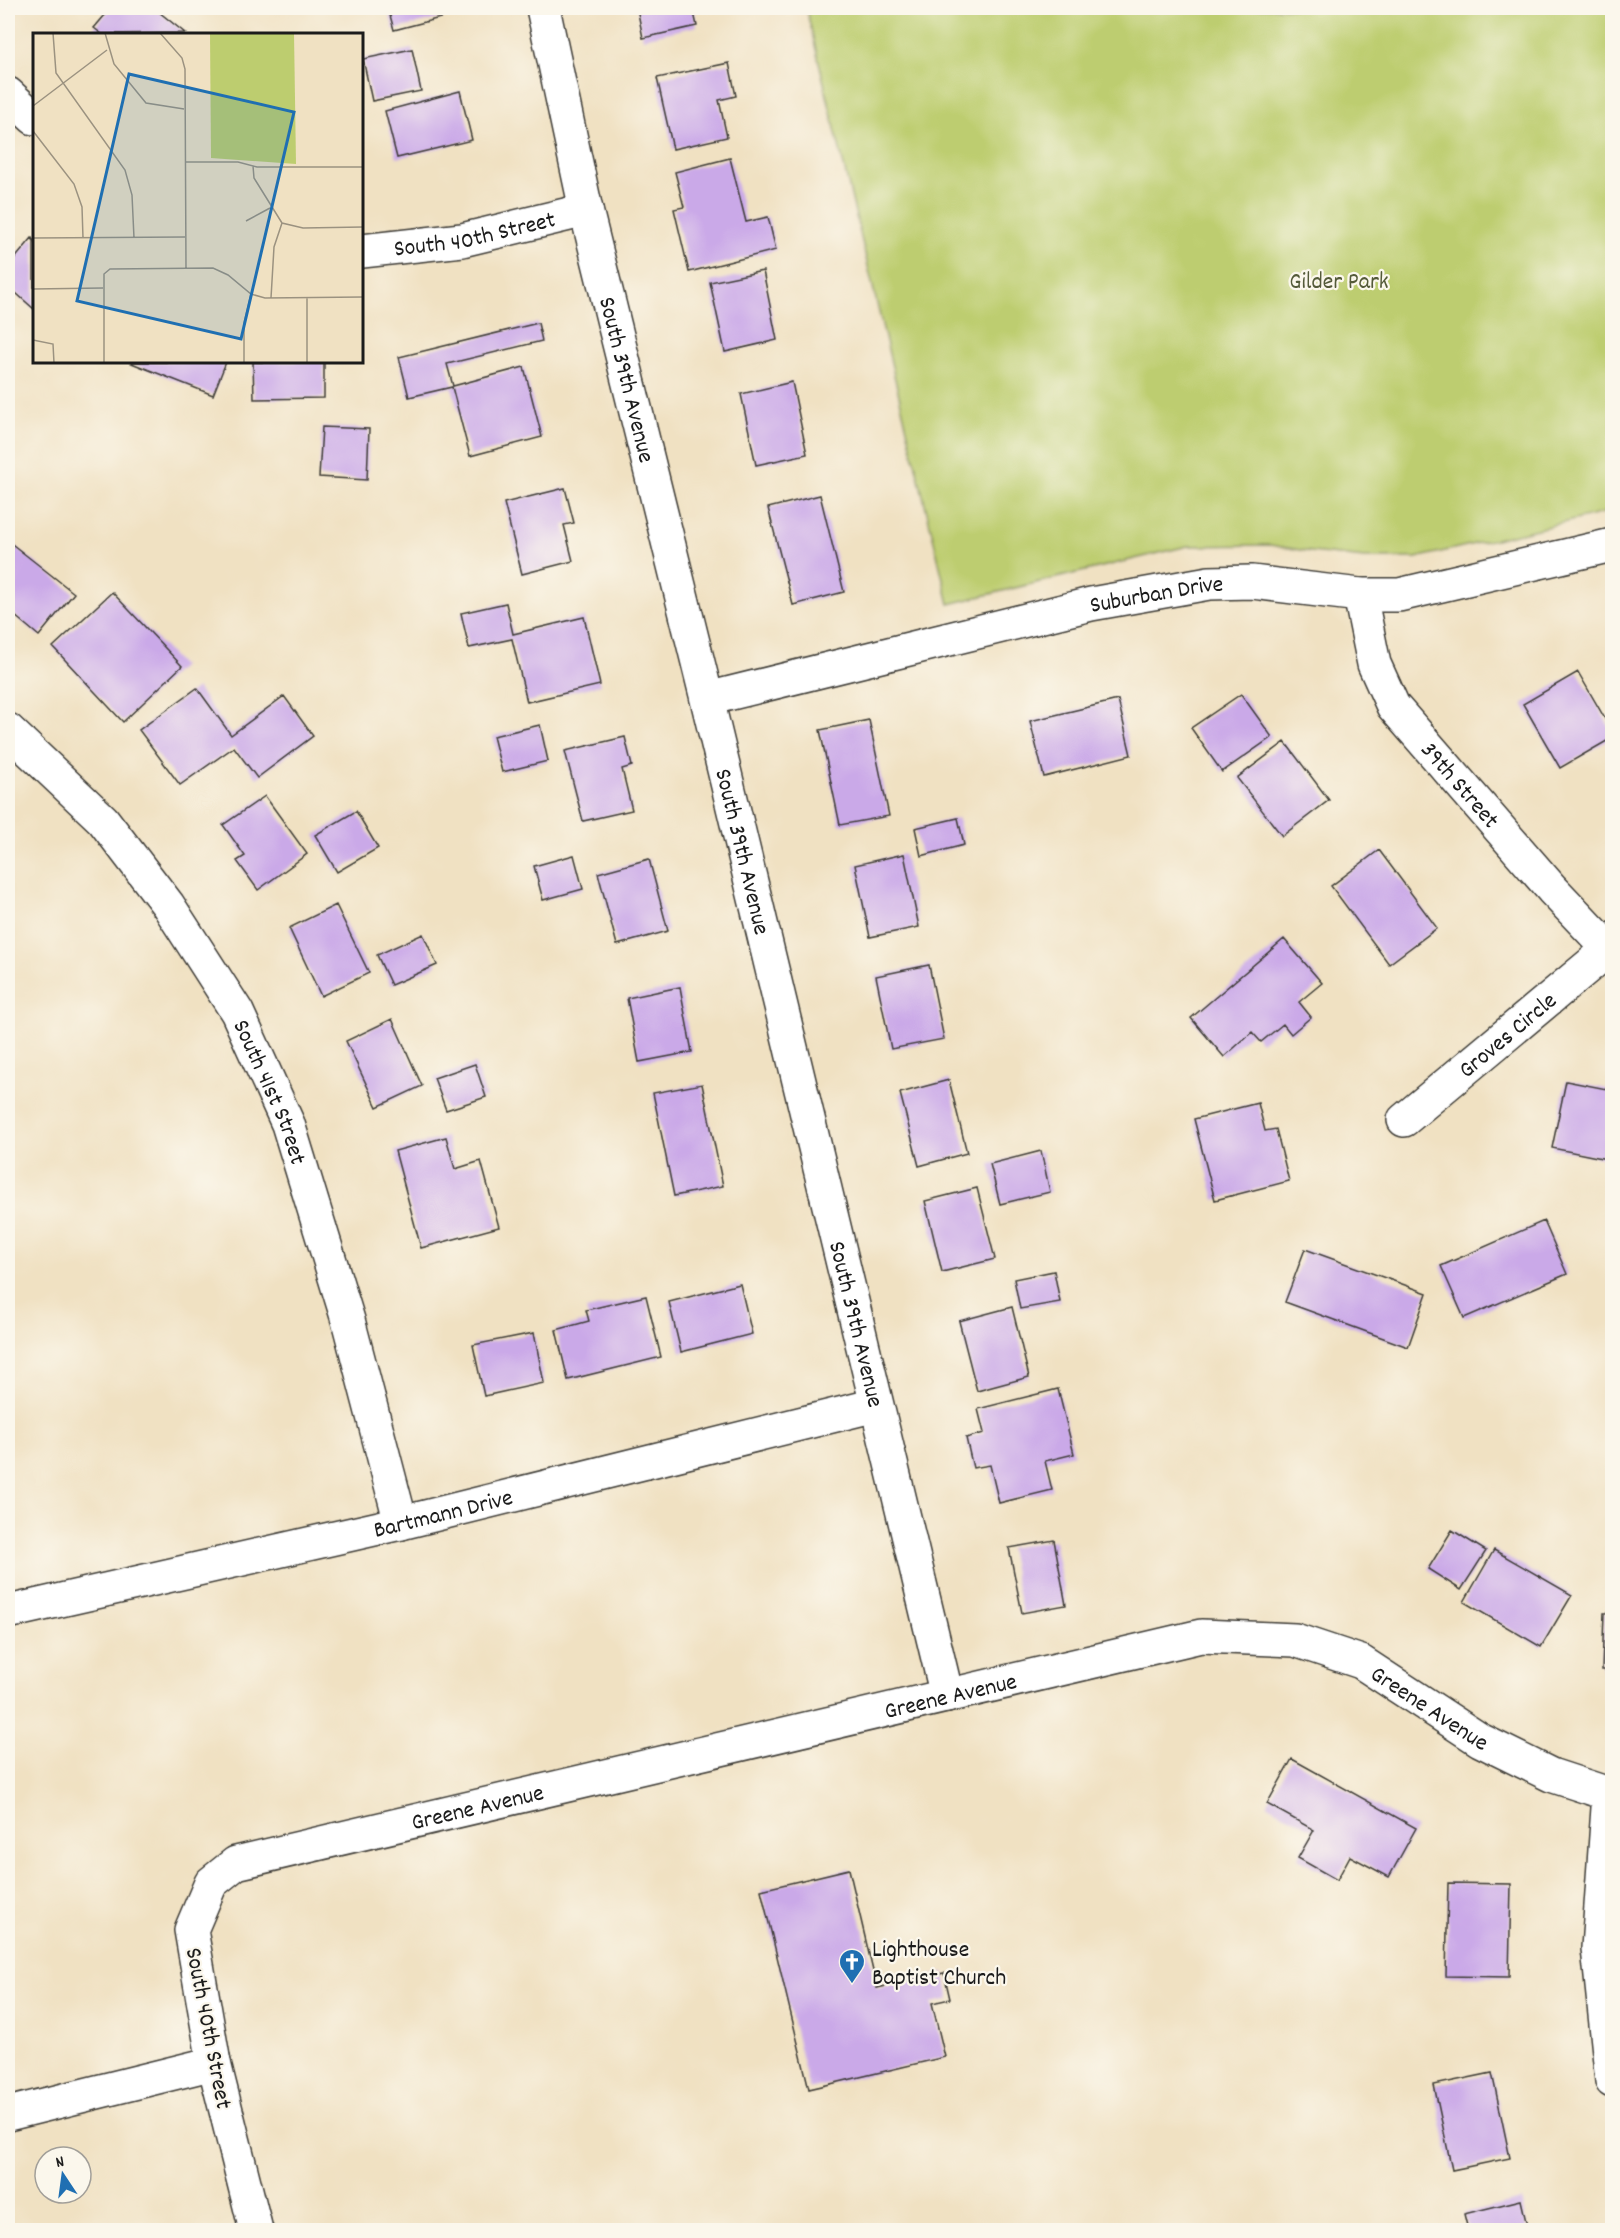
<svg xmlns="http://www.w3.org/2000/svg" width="1620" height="2238" font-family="Dekko,sans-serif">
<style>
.green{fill:#bdcd6f;stroke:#6c7446;stroke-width:1.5}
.building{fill:#caa9e8}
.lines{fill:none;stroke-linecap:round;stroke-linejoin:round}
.minor-casing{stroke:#3c3a35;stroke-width:36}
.minor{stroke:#fff;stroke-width:33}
.labels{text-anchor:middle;stroke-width:4.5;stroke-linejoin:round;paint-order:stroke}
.street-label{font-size:24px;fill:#1c1c1c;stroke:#fbf7ec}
.park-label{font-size:24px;fill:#545a39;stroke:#fbf7ec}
.poi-label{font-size:24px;fill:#1c1c1c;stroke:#fbf7ec;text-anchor:start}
.inset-road{fill:none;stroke:#9b9280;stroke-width:1.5}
.view{fill:#1f6fb2;fill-opacity:0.15;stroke:#1f6fb2;stroke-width:3}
.inset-edge{fill:none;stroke:#1c1c1c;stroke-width:3}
</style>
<rect width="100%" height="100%" fill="#fbf7ec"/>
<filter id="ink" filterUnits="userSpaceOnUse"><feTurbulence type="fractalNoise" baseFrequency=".0167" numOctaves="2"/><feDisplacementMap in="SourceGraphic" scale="12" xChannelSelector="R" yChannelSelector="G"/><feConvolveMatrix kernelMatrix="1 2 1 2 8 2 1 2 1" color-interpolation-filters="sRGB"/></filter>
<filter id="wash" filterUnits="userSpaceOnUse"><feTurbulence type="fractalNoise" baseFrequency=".008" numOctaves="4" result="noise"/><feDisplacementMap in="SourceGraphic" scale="24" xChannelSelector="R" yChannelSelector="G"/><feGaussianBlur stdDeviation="1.35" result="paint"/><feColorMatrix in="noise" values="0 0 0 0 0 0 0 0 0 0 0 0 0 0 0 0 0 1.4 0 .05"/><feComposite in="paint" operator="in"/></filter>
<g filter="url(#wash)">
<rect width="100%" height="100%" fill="#f0e1c2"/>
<path class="green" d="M806,8H1612V511L1416,558H1364L1312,552L1270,545L1188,546L949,604Z"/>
<g id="blocks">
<path class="building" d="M111,8H154L185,33L102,34L94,28Z
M388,8H446L448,16L394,30Z
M637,8H693L697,26L643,38Z
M412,49L421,91L372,101L363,59Z
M729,63L736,96L719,100L727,137L673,149L657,78Z
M460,91L472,140L397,158L385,111Z
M730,158L746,222L768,217L776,250L689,272L674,209L684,207L675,172Z
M32,238L34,241V309L8,286V267Z
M763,271L777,340L725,352L710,282Z
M538,323L542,341L447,364L453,386L524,367L542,437L470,456L452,387L409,397L399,357Z
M129,362H226L213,395Z
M253,362H324V398L254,399Z
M792,382L807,454L756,465L741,394Z
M322,427L369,429L367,480L319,477Z
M565,488L574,523L564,525L573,561L522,574L504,503Z
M820,495L844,592L793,605L768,508Z
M8,541L74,593L39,636L8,610Z
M112,592L182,666L123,722L53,647Z
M506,603L513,634L584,617L600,685L527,702L512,639L469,648L461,613Z
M1578,672L1612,731V738L1560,768L1523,704Z
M197,688L231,735L284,696L313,736L257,778L234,747L180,785L139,730Z
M1241,694L1272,737L1222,772L1191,728Z
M1118,700L1131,755L1044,777L1030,721Z
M869,720L889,816L840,825L820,730Z
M540,725L548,761L502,772L493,736Z
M625,737L632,766L622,769L632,810L583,821L565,751Z
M1285,742L1329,800L1282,836L1237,778Z
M265,796L307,854L258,890L237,861L245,856L223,825Z
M356,811L378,848L337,872L315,835Z
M958,818L964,845L921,856L915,828Z
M1379,850L1437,928L1389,964L1331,886Z
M904,854L919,927L870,937L855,865Z
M574,855L583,889L543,900L534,866Z
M649,859L668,931L617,945L598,873Z
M336,905L369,973L321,996L289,928Z
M423,934L437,965L391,985L377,955Z
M1284,939L1322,983L1299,1002L1311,1017L1291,1034L1283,1024L1261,1042L1252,1032L1224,1057L1191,1018Z
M929,965L944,1039L891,1049L876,976Z
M680,987L692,1052L639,1062L627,998Z
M392,1019L422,1086L377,1107L346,1041Z
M475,1064L486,1097L446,1110L434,1078Z
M949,1080L967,1153L919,1166L900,1093Z
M1566,1081L1612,1090V1160L1552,1148Z
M702,1084L723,1186L674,1196L653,1093Z
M1258,1103L1265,1131L1276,1129L1289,1181L1215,1200L1194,1119Z
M446,1137L455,1169L481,1161L499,1227L421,1248L395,1151Z
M1041,1151L1050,1192L1000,1204L990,1164Z
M977,1188L995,1259L942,1272L925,1201Z
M1544,1221L1567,1274L1464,1318L1441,1266Z
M1305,1249L1427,1293L1408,1347L1285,1302Z
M1054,1271L1060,1302L1020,1309L1014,1279Z
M740,1284L752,1334L681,1352L669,1302Z
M646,1296L661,1357L568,1380L556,1330L589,1321L586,1310Z
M1012,1307L1029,1377L977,1391L959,1321Z
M534,1333L544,1383L484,1396L473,1345Z
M1058,1389L1074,1454L1045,1461L1052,1490L999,1503L990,1465L973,1468L966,1438L984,1433L978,1409Z
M1452,1530L1486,1551L1461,1590L1428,1569Z
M1054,1540L1066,1605L1022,1613L1009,1548Z
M1494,1550L1572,1595L1541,1647L1464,1602Z
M1604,1613H1612V1670H1602Z
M1292,1759L1416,1828L1389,1877L1350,1856L1337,1880L1298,1858L1314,1830L1267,1804Z
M849,1869L877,1988L944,1973L950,1999L932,2003L945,2057L809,2089L761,1890Z
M1448,1883L1511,1884L1509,1977L1446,1976Z
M1492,2073L1510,2158L1452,2170L1434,2085Z
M1521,2200L1528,2230H1468L1464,2214Z"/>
</g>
</g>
<g filter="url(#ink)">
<use href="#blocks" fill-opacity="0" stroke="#3c3a35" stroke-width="1.5"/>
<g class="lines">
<defs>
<g id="minor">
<path id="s1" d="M543,8L586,210L707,699L947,1696"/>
<path d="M8,94L34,118"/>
<path id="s2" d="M362,251L462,240L586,210"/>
<path id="s3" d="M1360,595L1374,664L1393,706L1552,889L1612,952"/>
<path id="s4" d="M707,699L1091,604L1209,583L1252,582L1360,595H1399L1612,545"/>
<path id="s5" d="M8,730L103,820L168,905L237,1012L288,1124L348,1320L401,1523"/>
<path id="s6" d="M1404,1120L1609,949"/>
<path id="s7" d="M8,1612L401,1523L876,1405"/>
<path d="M1609,1794L1598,1948L1612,2081"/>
<path d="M8,2114L214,2063"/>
<path id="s8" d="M256,2230L214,2063L191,1930L211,1883L236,1863L1201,1636L1295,1640L1361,1662L1480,1740L1551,1775L1612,1795"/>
</g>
</defs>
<use href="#minor" class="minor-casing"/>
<use href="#minor" class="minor"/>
</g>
</g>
<defs>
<symbol id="church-pin" viewBox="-11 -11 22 30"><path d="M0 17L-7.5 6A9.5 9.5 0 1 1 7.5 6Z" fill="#1f6fb2" stroke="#fbf7ec"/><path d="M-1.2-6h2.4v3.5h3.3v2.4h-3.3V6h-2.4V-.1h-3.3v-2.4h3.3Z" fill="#fff"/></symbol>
</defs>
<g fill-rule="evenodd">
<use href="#church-pin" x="837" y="1947" width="30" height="40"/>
</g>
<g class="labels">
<g class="street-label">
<text dy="8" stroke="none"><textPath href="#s2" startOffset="114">South 40th Street</textPath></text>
<text dy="8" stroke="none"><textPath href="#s1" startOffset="381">South 39th Avenue</textPath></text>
<text dy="8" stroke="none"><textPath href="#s4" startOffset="462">Suburban Drive</textPath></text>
<text dy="8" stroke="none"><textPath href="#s3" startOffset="220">39th Street</textPath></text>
<text dy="8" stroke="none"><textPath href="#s1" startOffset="867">South 39th Avenue</textPath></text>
<text dy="8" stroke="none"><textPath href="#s6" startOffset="134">Groves Circle</textPath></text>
<text dy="8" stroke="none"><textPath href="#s5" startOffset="452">South 41st Street</textPath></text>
<text dy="8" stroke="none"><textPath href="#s1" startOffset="1353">South 39th Avenue</textPath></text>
<text dy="8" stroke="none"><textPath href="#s7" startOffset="446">Bartmann Drive</textPath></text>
<text dy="8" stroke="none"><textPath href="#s8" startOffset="1124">Greene Avenue</textPath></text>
<text dy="8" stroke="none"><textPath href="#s8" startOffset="1628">Greene Avenue</textPath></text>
<text dy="8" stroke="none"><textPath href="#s8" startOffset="638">Greene Avenue</textPath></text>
<text transform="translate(210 2028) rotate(79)" y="8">South 40th Street</text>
</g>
<g class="park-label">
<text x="1339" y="288">Gilder Park</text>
</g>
<g class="poi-label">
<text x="872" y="1956">Lighthouse<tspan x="872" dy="28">Baptist Church</tspan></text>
</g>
</g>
<g transform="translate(33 33)">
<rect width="330" height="330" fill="#f0e1c2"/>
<path d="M177,0H261L263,131L178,125Z" fill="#bdcd6f"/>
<path class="inset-road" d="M20,0L23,40L92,137L99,162L101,205M72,0L81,31L113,70L151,76M127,0L149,25L152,36L153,235M0,73L74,17M0,98L41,151L49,174L50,205M152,129H205L224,134H330M220,133L221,145L249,190L270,195L330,194M213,188L237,175M0,205L152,204M0,256L70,255M274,264V330M238,265L241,214L249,190M0,307L20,311L21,330M71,330V241L77,236L180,235L195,242L218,261L232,265L330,264M211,330V290L218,261"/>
<path class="view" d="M96,41L261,79L208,306L44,268Z"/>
<rect width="330" height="330" class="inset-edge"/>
</g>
<rect width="1620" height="2238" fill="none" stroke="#fbf7ec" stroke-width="30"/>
<g transform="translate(63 2175) rotate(347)"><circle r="28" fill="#fbf7ec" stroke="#a29f99" stroke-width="1.5"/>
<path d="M0-4.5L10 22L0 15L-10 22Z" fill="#1f6fb2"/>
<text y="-9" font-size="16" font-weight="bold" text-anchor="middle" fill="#1c1c1c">N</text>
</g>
</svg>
